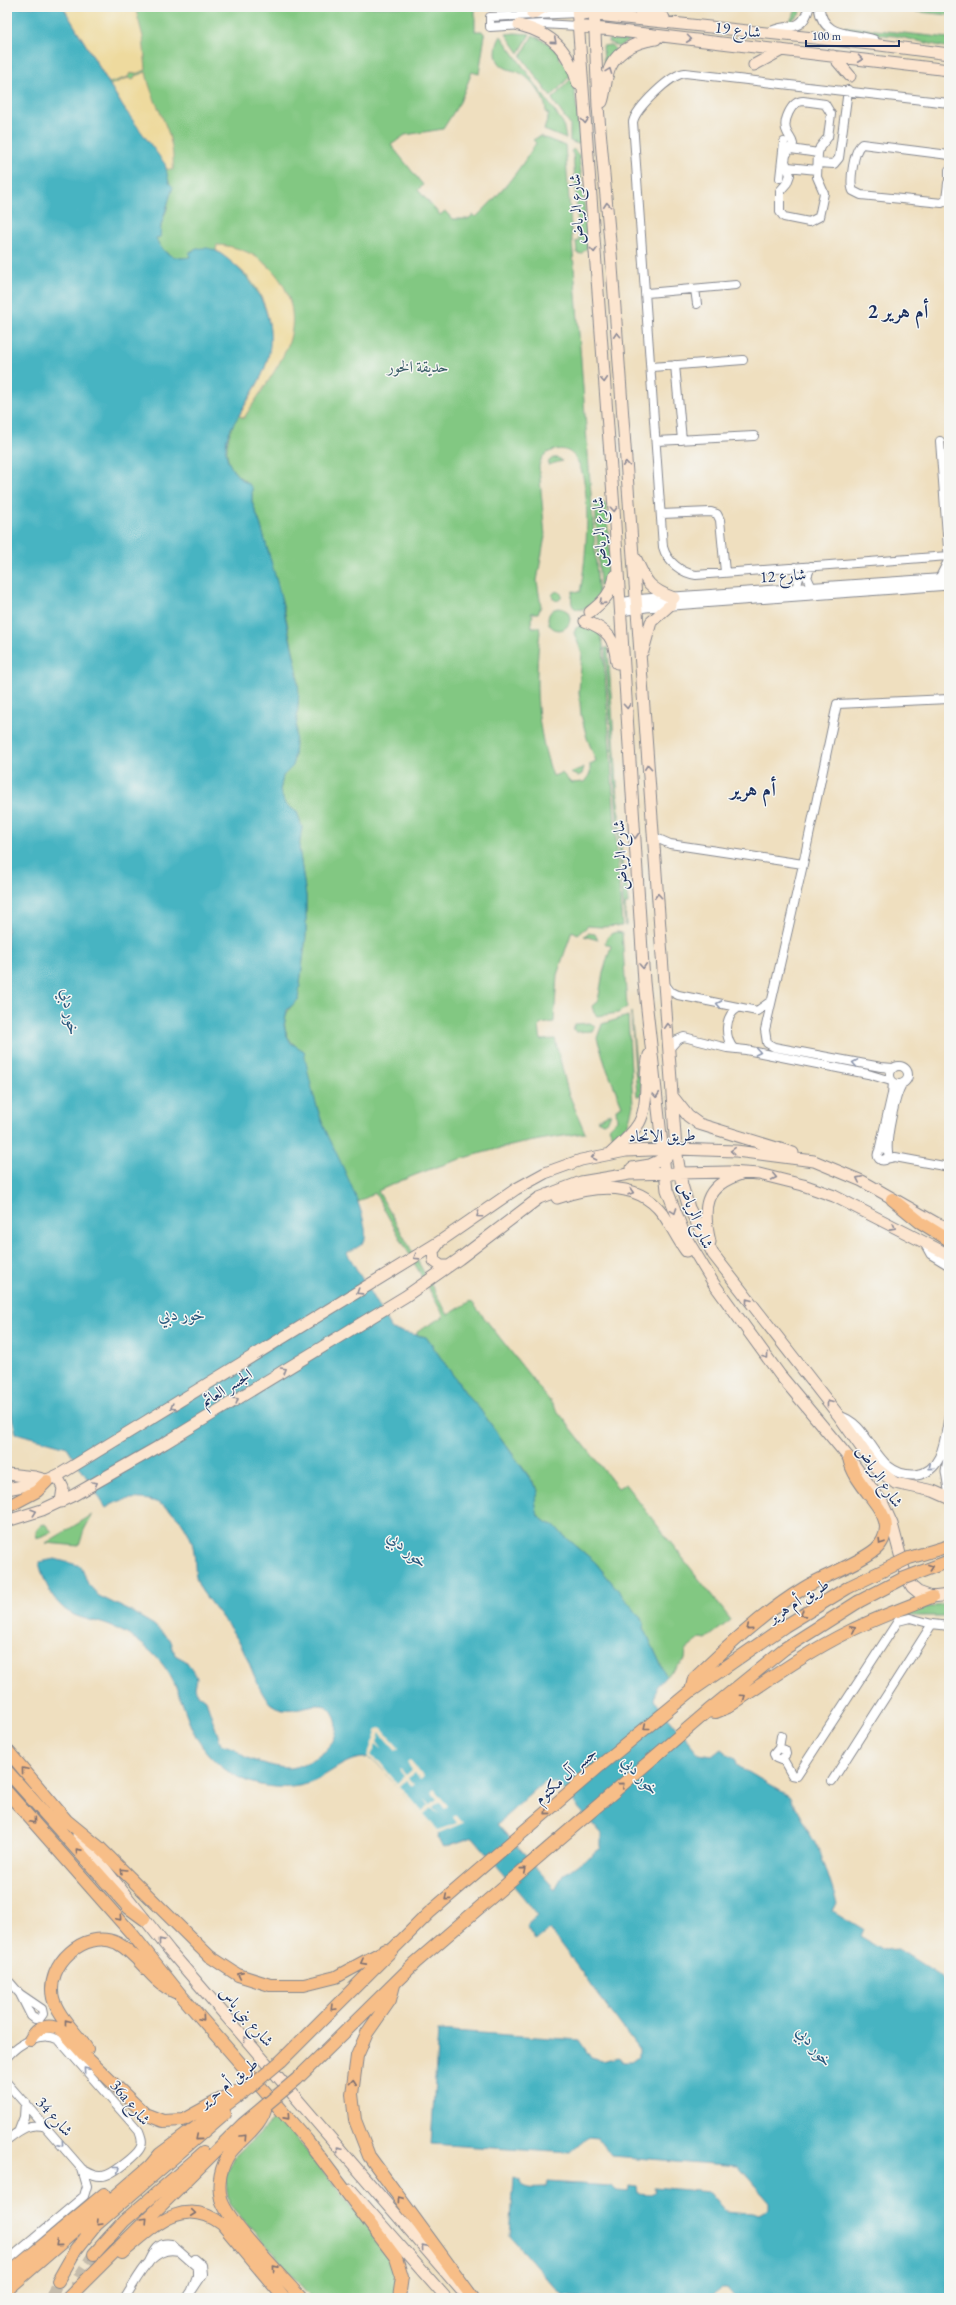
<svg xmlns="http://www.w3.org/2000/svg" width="956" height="2305" font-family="'EB Garamond',Amiri,serif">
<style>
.green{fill:#82c882;stroke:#4e7c70}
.sand{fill:#eeda9e;stroke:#84847e}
.water{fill:#47b4c2;stroke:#317290;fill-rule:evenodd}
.pier{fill:#efdfbf}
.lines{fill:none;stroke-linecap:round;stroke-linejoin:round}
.primary-tunnel{stroke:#c5bcac;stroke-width:12;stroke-dasharray:12 6;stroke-linecap:butt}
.minor-casing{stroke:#85878e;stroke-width:10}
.tertiary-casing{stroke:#85878e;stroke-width:11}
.secondary-casing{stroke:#85878e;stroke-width:13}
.primary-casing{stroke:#85878e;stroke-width:14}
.minor{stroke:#fff;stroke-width:8}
.tertiary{stroke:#fff;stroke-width:9}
.secondary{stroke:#fce5cf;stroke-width:11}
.primary{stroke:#f7be88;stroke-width:12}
.primary-bridge-casing{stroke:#85878e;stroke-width:14;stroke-linecap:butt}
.primary-bridge{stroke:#f7be88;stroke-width:12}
.oneway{stroke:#8c8a96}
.oneway2{stroke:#8d97ae}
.oneway3{stroke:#7e6f71}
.labels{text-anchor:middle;stroke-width:3;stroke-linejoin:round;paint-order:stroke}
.street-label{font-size:16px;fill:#1b2f5e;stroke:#f6f6f2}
.park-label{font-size:16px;fill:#3a5d69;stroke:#f6f6f2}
.water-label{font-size:17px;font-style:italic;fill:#28577c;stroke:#f6f6f2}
.district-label{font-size:20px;font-weight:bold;fill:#1b2f5e;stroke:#f6f6f2}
</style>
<rect width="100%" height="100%" fill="#f6f6f2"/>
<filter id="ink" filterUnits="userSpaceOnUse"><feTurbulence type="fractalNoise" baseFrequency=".025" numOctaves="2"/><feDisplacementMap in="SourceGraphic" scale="8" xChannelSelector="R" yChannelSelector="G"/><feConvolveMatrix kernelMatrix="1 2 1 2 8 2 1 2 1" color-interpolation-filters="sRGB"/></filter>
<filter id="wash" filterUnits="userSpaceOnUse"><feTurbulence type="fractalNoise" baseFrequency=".012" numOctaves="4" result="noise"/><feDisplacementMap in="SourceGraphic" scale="16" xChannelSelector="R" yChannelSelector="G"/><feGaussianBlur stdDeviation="0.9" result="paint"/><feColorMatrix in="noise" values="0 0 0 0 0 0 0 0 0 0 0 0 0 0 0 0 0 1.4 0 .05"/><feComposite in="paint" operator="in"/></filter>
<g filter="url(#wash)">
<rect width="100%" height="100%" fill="#efdfbf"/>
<path class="green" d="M63,7H475V31H482L485,35L479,74L472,72L460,102L443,129L405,135L391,145L423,185L418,190L440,215L445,211L452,219H468L473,215L476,217C500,195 519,171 536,143L533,140L540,136L565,146L599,602C585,611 566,616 573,591L580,592C585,570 602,433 552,451C544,453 540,459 539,467L545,536L537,581L541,606L538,613H531L533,616L531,619L532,627H539L540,632C534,683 536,729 553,776L562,773L571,783L584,782L590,774V764L596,761L587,738L581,715L579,691L582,653L574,633L576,628L582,625L599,631L603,644L622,926L601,927L588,926L578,934L572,931L557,975L554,1022L541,1024L539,1027L541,1040L555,1039L568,1092L585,1133C513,1142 444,1160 378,1191L448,1315L471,1301L618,1488L625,1484L731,1620L706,1639L701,1638L686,1650L685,1660L666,1676L644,1628V1622L595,1562L562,1534L554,1525L547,1523L538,1516L534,1505L539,1490L479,1408L467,1395L426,1337L417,1335V1332L444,1316L375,1193L356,1203L321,1120L306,1071L304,1051C281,1041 278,1014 298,1000L306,936V896L299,848L302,827L297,812L285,804L280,791L283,776L293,766L298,703V674L284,608L260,523L252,502V488C246,480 237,477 232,469C214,440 248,400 262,374L198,249L191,251L190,257C175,261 161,253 156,238L160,237L161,225L167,209L171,186L158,157L123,107Z
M798,7H803L800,13L792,20L794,23L788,24Z
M870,7H914L949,11V15Z
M830,25L949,38V48L896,36L845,31Z
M515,33L530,34L519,53L506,34Z
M533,35L548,43L560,54L559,58L566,65L571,75L551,97L521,56Z
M501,36L563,123L566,139L544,130L549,114L546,113C547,100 533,81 522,74C517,70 509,71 504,67C493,61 495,45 501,36Z
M609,39L630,40L618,47L609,42Z
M611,45L616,50L604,65L603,46Z
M573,77L581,143L578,144L570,141V125L552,99Z
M573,149L579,155L588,240L587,248L581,254L577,253L576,241H579L573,154L571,152Z
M553,458H558L562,461L548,465L549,461Z
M595,503H606L611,573L605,589L600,586Z
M552.5 596a4.5 4.5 0 1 1 9 0a4.5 4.5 0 1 1-9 0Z
M548 619a11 11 0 1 1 22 0a11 11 0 1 1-22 0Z
M605,648H608L623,875L626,876L628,904H625L626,926H625Z
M584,767L582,774L578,776L570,773Z
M617,932L622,933L627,1007L618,1013L597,1016L594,1013L592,1006L598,1001L603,973L611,946L605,944C606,937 610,933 617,932Z
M588,933L595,934L598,940L584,936Z
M631,1012L637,1076H640L642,1095L637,1096Z
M628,1016L633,1105L628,1124L614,1137L609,1128L617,1120L616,1109L622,1106L606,1067L597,1038L602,1024Z
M590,1023L595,1026L592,1031L576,1032L573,1029L575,1024Z
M611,1113L608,1121L603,1123L597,1120Z
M7,1380L9,1382L10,1432L7,1435Z
M92,1515L84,1530L79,1546L46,1543Z
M45,1524L52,1532L37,1538L36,1531L41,1525Z
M949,1604V1616H904V1613L922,1608Z
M278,2116L397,2262V2298H313L229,2204L225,2177L235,2156Z"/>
<path class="sand" d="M63,7H135L143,37L146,70L135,74L130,73L128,77L109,83Z
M146,72C153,109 176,129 173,170L167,169L123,107L110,85L128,78L133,80L135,76Z
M217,245C267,247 306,295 288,345C278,370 258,395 244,418L239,416C247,401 258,386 264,370C276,339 270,300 246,275C237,266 226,258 216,250Z"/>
<path class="water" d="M7,7H63L123,107L165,164L169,183L173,187L161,225L160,237L156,238C161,253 175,261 190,257L189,253C205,243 215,249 229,260C262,287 281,328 264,370C259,383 250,395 243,408C237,420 226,432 226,446C225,458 231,470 240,478C244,482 249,483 252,488V502L260,523L279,589L296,665L299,693L294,756L293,766L283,776L280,791L285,804L297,812L302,827L299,848L306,896V936L298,1000L287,1010L284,1025L286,1034L291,1043L304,1051C308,1074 313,1096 321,1119C331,1146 370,1214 365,1239C364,1246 352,1249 347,1253L392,1330L426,1337L467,1395L479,1408L539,1491L535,1501L538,1516L547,1523L554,1525L562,1534L595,1562L644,1622V1628L666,1676L656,1687L654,1700L699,1754L712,1756L721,1749L727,1754L735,1758L738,1766L789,1796L821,1854L837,1903L833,1911L863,1929L860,1936L883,1950L898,1949L939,1975L949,1988V2298H735L728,2289H721L710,2298H599L562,2295L510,2236L514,2178L520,2180V2183C527,2189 536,2187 546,2187L547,2182L611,2186L617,2191L628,2192L629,2186L636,2187L637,2193L651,2194L655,2191L654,2187L709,2192L725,2211L752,2213L759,2215L769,2209V2202L738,2166L612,2156L598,2138L588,2137L570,2153L431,2144L438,2030L579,2040L591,2058L602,2061L619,2057L623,2062H631L638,2057V2048L550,1930L535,1940L526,1926L538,1915L473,1837L444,1847L437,1838L439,1836L377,1763C356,1746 329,1777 307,1784C291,1789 272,1788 256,1784C228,1777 203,1755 192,1728C181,1703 177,1679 157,1658C144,1644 128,1633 110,1626C98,1621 84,1620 72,1614C54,1605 43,1581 39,1562L55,1559L81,1566L88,1584L99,1596L130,1611L154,1625L171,1641L175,1655L186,1661L194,1672L197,1678L195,1688L197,1693L206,1700L221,1744C226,1746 231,1747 235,1749C238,1750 239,1754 242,1755C250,1761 282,1769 290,1768C303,1766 316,1759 325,1751C333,1744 339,1731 336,1721C327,1686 295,1722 271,1704C259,1695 249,1659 240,1643C229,1625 216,1611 204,1594C193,1580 196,1568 194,1552C191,1528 172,1505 149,1500C133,1497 119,1499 106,1508L67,1447L16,1433L12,1417L11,1380L7,1377ZM544,1782L557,1783L601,1834V1848L563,1875L555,1889L497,1824Z"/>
<path class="pier" d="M381,1728L399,1748L396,1751L380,1733L377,1742L383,1750L376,1744L371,1756L379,1761L397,1783L404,1776L399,1770L400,1769L406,1775L412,1770L407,1763L410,1761L424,1777L420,1780L415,1773L408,1778L414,1785L412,1786L406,1780L400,1786L422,1811L429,1805L423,1799L431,1804L437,1799L431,1792L434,1789L448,1806L445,1808L439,1802L433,1807L439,1814L431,1808L424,1814L438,1830L457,1823L453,1817L456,1815L463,1823L436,1834L377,1763L367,1757L377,1729Z"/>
</g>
<g filter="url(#ink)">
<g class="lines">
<path class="primary-tunnel" d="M73,2295L78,2279L94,2254
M51,2298L58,2281"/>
<defs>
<path id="minor" d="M578,13L490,17V27L542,24L578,26
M803,101L825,104L831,114L828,137L820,147L818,153L817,177L824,193L819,217L809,222L784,217L780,212V191L787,183L790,175L785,161L786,155L793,144C792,139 789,137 787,132C782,122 791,101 803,101Z
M791,149L818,153
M818,163L834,164L839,158L848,90
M788,167L817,170
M949,170V183
M780,178L784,142
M948,183L946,200L942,203L861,195L853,191C849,182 854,149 862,144L949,155
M695,289L697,304
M647,293L736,285
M675,365L682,440
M652,367L743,360
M657,441L754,436
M940,441L949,562
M661,514L711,512L717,514L720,520L725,572
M948,556L696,575C682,573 667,562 663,547L633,122C636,108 671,74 685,73L949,103
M811,566L807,577L812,588
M795,567L799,578L796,589
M939,579L948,561
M654,837L670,844L803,864
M664,983L670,991L678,995L757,1011L771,1001
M669,1049L677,1040L684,1037L727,1048L746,1050L868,1074L891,1081
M734,1049C724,1038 724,1016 738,1008
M890 1075a9 9 0 1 1 18 0a9 9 0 1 1-18 0Z
M893,1068L881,1067L774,1047L767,1043L765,1030L802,869L837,704L949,699
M877.5 1155a5.5 5.5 0 1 1 11 0a5.5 5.5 0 1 1-11 0Z
M879,1151L892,1094L893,1082
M888,1152C886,1138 895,1096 902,1084
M885,1159L895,1157L949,1167
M779,1748L785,1750L786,1754L781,1760L776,1758L774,1754L779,1748L781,1736
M783,1759L792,1775L797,1776L898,1621L910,1618L932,1624L949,1626
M832,1781L932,1624
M7,1979L20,1994
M20,1994L42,2009L43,2014L40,2018L35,2019L31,2016Z
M7,2057C19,2043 41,2030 59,2040L139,2131C141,2136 143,2141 141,2146C139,2154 111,2176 102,2176C94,2177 88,2172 82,2169L7,2083
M19,2130L24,2117L25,2102
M7,2140C20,2130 29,2122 46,2127
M7,2261L84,2196L87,2186L82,2169
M148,2264C153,2254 157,2241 171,2244L197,2267V2277L192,2290
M125,2298C137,2280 152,2244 178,2251
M187,2298L203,2274L202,2265L195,2259"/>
<path id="tertiary" d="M819,7C823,39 851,32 874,40
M768,33C786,22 802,35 809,7
M620,603L645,599L949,578
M621,611L646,607L949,585
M926,1245L931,1254L949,1265
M839,1416C873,1425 873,1478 916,1475C943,1472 945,1439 949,1418
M949,1453L946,1471L949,1490"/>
<path id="secondary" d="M577,7L614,509L644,982L667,1190L685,1236L714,1284L780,1375L849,1458L882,1502L892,1524L906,1577L912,1587L918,1592L932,1597L949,1595
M594,7L598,107L611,253L676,1149L682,1185L689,1208L713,1254L839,1416L875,1467L895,1483L933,1491L949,1498
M634,7L664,18
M578,13L880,45L949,54
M532,14L545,7
M519,25C554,34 568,50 578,84
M578,26L949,70
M833,56L850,76
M754,65L782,50
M602,102C605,94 605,85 607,77C612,53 633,42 656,39
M636,559C646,582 649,589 674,598
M590,612C603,602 613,592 615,575
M585,621C609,630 614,638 617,663
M643,651L651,622L670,605
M673,1097L688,1116L699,1124L793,1153
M611,1153C621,1144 632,1135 639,1123C650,1103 643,1077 649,1055
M632,1168L650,1165L667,1157
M557,1198C592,1186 637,1179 663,1214C671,1225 677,1239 686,1251
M710,1242C702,1208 703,1186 741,1174
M439,1243L433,1251L434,1261L441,1266H449
M7,1474L35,1477L46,1480
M57,1476L63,1488L61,1502
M7,1489L43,1482L62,1473L439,1242L516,1189L545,1173L581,1160L626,1151L676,1149L736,1151L814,1161L862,1181L936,1223L949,1228
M7,1521L42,1510L74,1495L165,1443L406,1296L459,1259L539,1198L581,1182L629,1174L729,1172L759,1174L803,1185L834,1196L949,1255
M78,1835L170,1951L461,2290
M351,2190L446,2298"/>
<path id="primary" d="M892,1199L920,1222L949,1240
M7,1507L37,1491L47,1481
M691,1691L694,1679C728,1646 763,1613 804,1588C825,1575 858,1564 876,1549C882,1544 886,1535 886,1527C885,1505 854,1485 849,1458
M708,1711L716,1712L728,1707C768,1680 807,1652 850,1631C876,1618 904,1608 932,1597
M7,1750L67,1821L100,1848L209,1956L238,1975L270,1985H304L336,1977L386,1950
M7,1771L129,1908L144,1919
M7,1792L133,1935L180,1994L307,2140L396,2258L402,2277L399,2298
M394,1985L390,2000L367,2033L357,2056L352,2094L355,2120L369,2156L473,2298
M30,2040C37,2026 50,2023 63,2031L85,2056L145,2114L163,2121L183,2120L236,2091
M87,2049C77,2033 58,2017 53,1998C45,1965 85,1928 117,1943C140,1955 151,1982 175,1992
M281,2061L429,1913L602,1764L691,1691L785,1626L849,1587
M297,2079L415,1963L708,1711L784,1649L858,1602
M266,2105C263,2125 242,2138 230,2153C221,2166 217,2183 221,2199C227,2221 283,2278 301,2298
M122,2253C152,2229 182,2194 222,2224L284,2298
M94,2254L124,2221L203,2153
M7,2275L104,2194
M58,2281L75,2251L96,2225L224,2114
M7,2290L150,2166L160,2154L249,2088
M68,2298L243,2124L267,2104"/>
</defs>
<use href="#minor" class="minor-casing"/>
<use href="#tertiary" class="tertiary-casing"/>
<use href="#secondary" class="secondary-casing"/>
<use href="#primary" class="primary-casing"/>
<use href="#minor" class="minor"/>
<use href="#tertiary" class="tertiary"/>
<use href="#secondary" class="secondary"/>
<use href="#primary" class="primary"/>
<defs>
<path id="primary-bridge" d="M849,1587L909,1558L949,1546
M858,1602L902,1579L949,1561
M249,2088L281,2061
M267,2104L297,2079"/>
</defs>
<use href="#primary-bridge" class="primary-bridge-casing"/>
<use href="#primary-bridge" class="primary-bridge"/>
</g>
<defs><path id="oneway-chevron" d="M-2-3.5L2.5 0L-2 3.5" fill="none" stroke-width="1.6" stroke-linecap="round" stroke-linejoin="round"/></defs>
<g class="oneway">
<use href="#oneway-chevron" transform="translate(689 39) rotate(7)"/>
<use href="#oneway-chevron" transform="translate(554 41) rotate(41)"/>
<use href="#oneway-chevron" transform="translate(860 59) rotate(7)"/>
<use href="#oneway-chevron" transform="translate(609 71) rotate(-69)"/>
<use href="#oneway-chevron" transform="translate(585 121) rotate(86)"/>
<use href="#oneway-chevron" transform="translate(607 205) rotate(-95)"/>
<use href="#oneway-chevron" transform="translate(594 250) rotate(86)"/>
<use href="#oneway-chevron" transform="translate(617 335) rotate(-94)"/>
<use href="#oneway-chevron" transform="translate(604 380) rotate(86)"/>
<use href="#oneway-chevron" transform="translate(626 464) rotate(-94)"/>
<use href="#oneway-chevron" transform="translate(614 509) rotate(86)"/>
<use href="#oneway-chevron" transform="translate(602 602) rotate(136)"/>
<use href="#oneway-chevron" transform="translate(627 706) rotate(86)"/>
<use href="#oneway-chevron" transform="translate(648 767) rotate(-95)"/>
<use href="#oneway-chevron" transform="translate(635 836) rotate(86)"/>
<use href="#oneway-chevron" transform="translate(658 896) rotate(-94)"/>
<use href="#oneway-chevron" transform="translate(643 966) rotate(87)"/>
<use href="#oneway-chevron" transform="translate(668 1026) rotate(-94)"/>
<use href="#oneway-chevron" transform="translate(656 1095) rotate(85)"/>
<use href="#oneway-chevron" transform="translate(733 1151) rotate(-176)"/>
<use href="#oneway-chevron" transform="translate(594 1157) rotate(167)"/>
<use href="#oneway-chevron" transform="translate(774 1177) rotate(12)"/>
<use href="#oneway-chevron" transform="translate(859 1179) rotate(-154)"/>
<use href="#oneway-chevron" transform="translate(631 1192) rotate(18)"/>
<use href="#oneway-chevron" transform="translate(674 1211) rotate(70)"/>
<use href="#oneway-chevron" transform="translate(479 1215) rotate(145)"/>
<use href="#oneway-chevron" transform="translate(893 1227) rotate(29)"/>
<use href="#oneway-chevron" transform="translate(416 1257) rotate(148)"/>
<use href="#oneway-chevron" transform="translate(359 1292) rotate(148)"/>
<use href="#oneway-chevron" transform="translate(748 1301) rotate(-128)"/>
<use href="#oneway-chevron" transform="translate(766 1356) rotate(53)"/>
<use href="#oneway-chevron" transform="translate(284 1370) rotate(-31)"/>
<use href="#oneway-chevron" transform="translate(236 1400) rotate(-32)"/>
<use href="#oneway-chevron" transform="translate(829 1403) rotate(-128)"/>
<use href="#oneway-chevron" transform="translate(173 1407) rotate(149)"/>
<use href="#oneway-chevron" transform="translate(95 1484) rotate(-30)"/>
<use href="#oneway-chevron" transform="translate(34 1512) rotate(-19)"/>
<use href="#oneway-chevron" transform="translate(161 1941) rotate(-129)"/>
<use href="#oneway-chevron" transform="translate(246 2039) rotate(-131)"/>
<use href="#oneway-chevron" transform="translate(339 2149) rotate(-131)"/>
<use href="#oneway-chevron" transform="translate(424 2247) rotate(-131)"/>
</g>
<g class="oneway2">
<use href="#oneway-chevron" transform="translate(719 1004) rotate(-169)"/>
<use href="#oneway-chevron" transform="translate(758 1052) rotate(11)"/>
<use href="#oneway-chevron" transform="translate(855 1063) rotate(-170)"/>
<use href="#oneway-chevron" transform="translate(931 1467) rotate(140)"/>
<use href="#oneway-chevron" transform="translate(86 2070) rotate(-131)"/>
<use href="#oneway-chevron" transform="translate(61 2144) rotate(49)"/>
<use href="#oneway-chevron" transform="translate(117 2169) rotate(-39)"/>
</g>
<g class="oneway3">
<use href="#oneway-chevron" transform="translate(881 1542) rotate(122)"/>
<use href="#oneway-chevron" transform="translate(931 1567) rotate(-20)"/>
<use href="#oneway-chevron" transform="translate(803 1614) rotate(148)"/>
<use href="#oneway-chevron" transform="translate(749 1628) rotate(140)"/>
<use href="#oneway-chevron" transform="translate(853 1629) rotate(-26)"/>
<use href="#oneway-chevron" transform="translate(743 1697) rotate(-35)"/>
<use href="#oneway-chevron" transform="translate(646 1727) rotate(141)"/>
<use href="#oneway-chevron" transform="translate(24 1770) rotate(-130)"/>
<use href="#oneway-chevron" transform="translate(622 1785) rotate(-41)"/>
<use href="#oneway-chevron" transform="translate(547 1812) rotate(139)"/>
<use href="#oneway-chevron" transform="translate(33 1821) rotate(49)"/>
<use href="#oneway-chevron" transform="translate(78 1851) rotate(-132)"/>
<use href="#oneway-chevron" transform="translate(524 1870) rotate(-41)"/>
<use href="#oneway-chevron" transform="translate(123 1871) rotate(-135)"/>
<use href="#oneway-chevron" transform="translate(447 1898) rotate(140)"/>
<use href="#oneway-chevron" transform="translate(119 1918) rotate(49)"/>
<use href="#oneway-chevron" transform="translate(363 1962) rotate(152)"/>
<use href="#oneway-chevron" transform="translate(240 1975) rotate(-156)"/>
<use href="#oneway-chevron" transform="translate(333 2008) rotate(135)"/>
<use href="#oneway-chevron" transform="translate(202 2018) rotate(49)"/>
<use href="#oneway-chevron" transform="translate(67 2022) rotate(-128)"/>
<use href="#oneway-chevron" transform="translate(353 2082) rotate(-85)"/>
<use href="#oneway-chevron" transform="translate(287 2117) rotate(48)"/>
<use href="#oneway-chevron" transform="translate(244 2137) rotate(-47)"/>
<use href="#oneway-chevron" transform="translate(198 2138) rotate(140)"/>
<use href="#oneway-chevron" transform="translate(400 2199) rotate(-126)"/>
<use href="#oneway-chevron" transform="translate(193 2213) rotate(6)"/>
<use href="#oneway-chevron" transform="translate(145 2220) rotate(-46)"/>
<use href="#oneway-chevron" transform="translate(99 2223) rotate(135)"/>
<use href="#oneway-chevron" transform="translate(58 2244) rotate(139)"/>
<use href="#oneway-chevron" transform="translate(275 2268) rotate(-131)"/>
</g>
</g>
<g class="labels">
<g class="street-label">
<text transform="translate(738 29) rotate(7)" y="6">شارع 19</text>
<text transform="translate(576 209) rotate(-94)" y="6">شارع الرياض</text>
<text transform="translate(599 532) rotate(-94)" y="6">شارع الرياض</text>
<text transform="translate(783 575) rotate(-4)" y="6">شارع 12</text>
<text transform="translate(620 855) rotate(-94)" y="6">شارع الرياض</text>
<text transform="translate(662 1135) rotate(-1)" y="6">طريق الاتحاد</text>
<text transform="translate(696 1215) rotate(68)" y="6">شارع الرياض</text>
<text transform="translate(226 1387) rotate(-32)" y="6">الجسر العائم</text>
<text transform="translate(880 1476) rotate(56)" y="6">شارع الرياض</text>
<text transform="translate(798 1600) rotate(-32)" y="6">طريق أم هرير</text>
<text transform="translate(565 1775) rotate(-41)" y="6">جسر آل مكتوم</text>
<text transform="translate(247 2016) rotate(49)" y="6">شارع بني ياس</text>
<text transform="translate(228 2082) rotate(-38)" y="6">طريق أم حرير</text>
<text transform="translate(131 2102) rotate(51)" y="6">36a شارع</text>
<text transform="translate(55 2116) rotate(49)" y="6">شارع 34</text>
</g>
<g class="park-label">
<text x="418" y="372">حديقة الخور</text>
</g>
<g class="water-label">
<text transform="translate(71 1012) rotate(81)" y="6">خور دبي</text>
<text x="182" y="1320">خور دبي</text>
<text transform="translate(408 1549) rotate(41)" y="6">خور دبي</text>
<text transform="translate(641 1775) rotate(48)" y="6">خور دبي</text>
<text transform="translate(815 2046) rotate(51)" y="6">خور دبي</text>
</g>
<g class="district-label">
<text x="898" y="318">أم هرير 2</text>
<text x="753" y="796">أم هرير</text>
</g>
</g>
<rect width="956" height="2305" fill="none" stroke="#f6f6f2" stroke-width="24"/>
<path d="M806 40v6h93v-6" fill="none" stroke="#1b2f5e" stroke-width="2"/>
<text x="812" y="40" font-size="12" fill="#1b2f5e" stroke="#f6f6f2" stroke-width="3" paint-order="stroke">100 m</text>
</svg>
